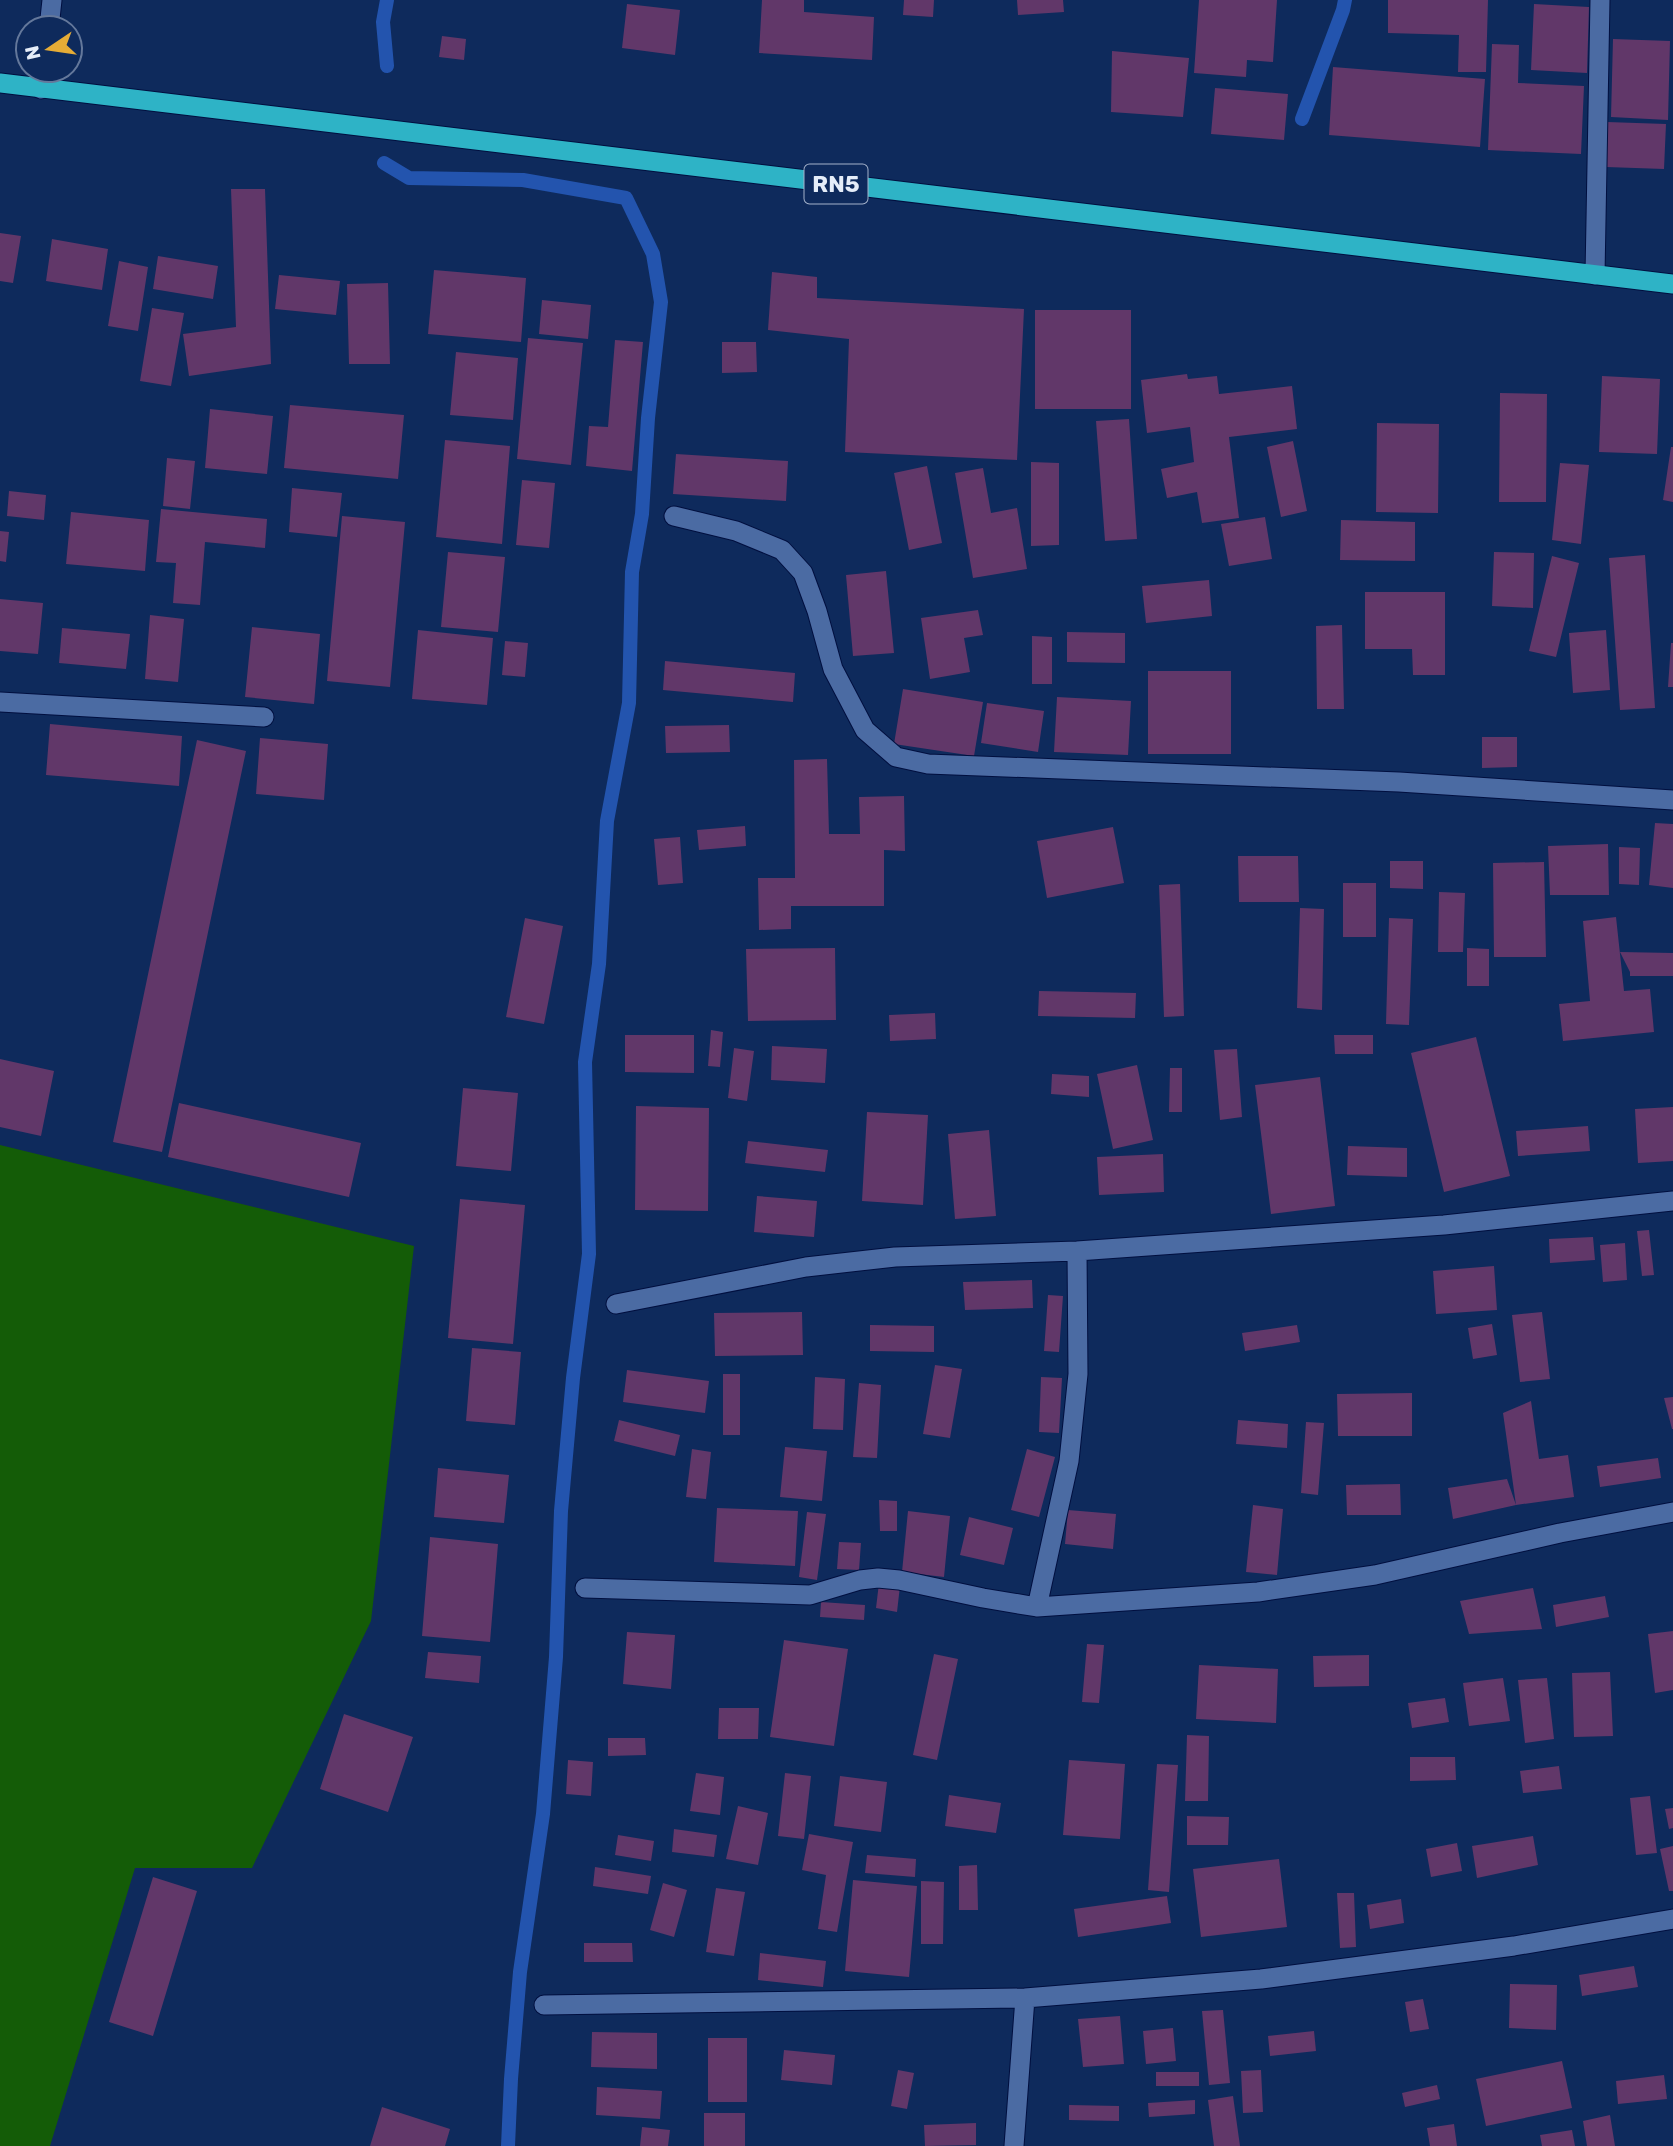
<svg xmlns="http://www.w3.org/2000/svg" width="1673" height="2146" font-family="Rubik,sans-serif">
<style>
.green{fill:#145c07}
.lines{fill:none;stroke-linecap:round;stroke-linejoin:round}
.stream{stroke:#2354ae;stroke-width:14}
.building{fill:#613769}
.minor-casing{stroke:#000f3f;stroke-width:21}
.trunk-casing{stroke:#000f3f;stroke-width:21}
.minor{stroke:#4b6ba3;stroke-width:19}
.trunk{stroke:#2eb3c6;stroke-width:19}
.labels{text-anchor:middle;stroke-width:6;stroke-linejoin:round;paint-order:stroke}
.shield{fill:#0e2a5c;stroke:#a4b2ca;stroke-width:2}
.shield-label{font-size:23px;font-weight:bold;fill:#e5edf9}
</style>
<rect width="100%" height="100%" fill="#0e2a5c"/>
<path class="green" d="M0,1145L414,1246L371,1621L252,1868H135L50,2146H0Z"/>
<g class="lines">
<path class="stream" d="M387,0L383,22L387,66
M1302,119L1343,10L1345,0
M384,163L409,178L523,180L626,198L653,254L661,302L648,418L642,514L632,572L629,703L607,821L599,964L585,1062L589,1254L573,1378L561,1511L556,1657L543,1814L520,1972L511,2079L508,2146"/>
</g>
<path class="building" d="M762,0H804V12L874,17L872,60L759,53Z
M904,0H934L933,17L903,15Z
M1017,0H1063L1064,12L1018,15Z
M1199,0H1277L1273,62L1247,60L1246,77L1194,73Z
M1388,0H1488L1486,72H1458L1459,35L1388,33Z
M627,4L680,10L675,55L622,48Z
M1534,4L1589,7L1587,73L1531,70Z
M442,36L466,39L464,60L439,57Z
M1613,39L1670,41L1668,120L1611,117Z
M1492,44L1519,45L1518,83L1584,86L1581,154L1488,150Z
M1112,51L1189,58L1183,117L1111,112Z
M1333,67L1485,79L1480,147L1329,135Z
M1215,88L1288,94L1284,140L1211,134Z
M1607,122L1666,124L1664,169L1606,167Z
M231,189H265L271,364L189,376L183,334L236,327Z
M0,233L21,236L13,283L0,281Z
M52,239L108,249L102,290L46,281Z
M158,256L218,266L213,299L153,289Z
M119,261L148,267L138,331L108,326Z
M434,270L526,278L521,342L428,334Z
M772,272L817,277V298L1024,309L1017,460L845,452L849,339L768,330Z
M279,275L340,281L336,315L275,309Z
M388,283L390,364H349L347,284Z
M542,300L591,305L588,339L539,334Z
M152,308L184,313L171,386L140,381Z
M1035,310H1131V409H1035Z
M528,338L583,343L571,465L517,459Z
M615,340L643,342L632,471L586,466L589,426L608,427Z
M722,342H756L757,372L722,373Z
M456,352L518,358L513,420L450,415Z
M1187,374L1188,379L1217,376L1219,394L1292,386L1297,429L1229,437L1239,518L1202,523L1197,492L1167,498L1161,469L1194,462L1190,427L1147,433L1141,380Z
M1602,376L1660,379L1657,454L1599,452Z
M1500,393L1547,394L1546,502H1499Z
M290,405L404,415L398,479L284,468Z
M210,409L273,416L267,474L205,468Z
M1129,419L1137,539L1105,541L1096,421Z
M1377,423L1439,424L1438,513L1376,512Z
M445,440L510,446L502,544L436,537Z
M1293,441L1307,511L1281,517L1267,447Z
M1671,447H1673V502L1663,500Z
M676,454L788,461L786,501L673,494Z
M167,458L195,461L190,509L163,506Z
M1031,462L1059,463V545L1031,546Z
M1560,463L1589,465L1581,544L1552,540Z
M927,466L942,543L909,550L894,473Z
M983,468L991,513L1017,508L1027,569L973,578L955,473Z
M522,480L555,483L549,548L516,545Z
M292,488L342,493L337,537L289,532Z
M9,491L46,495L44,520L7,516Z
M161,509L267,519L265,548L205,542L200,605L173,603L176,563L156,562Z
M71,512L149,520L145,571L66,564Z
M342,516L405,522L390,687L327,681Z
M1265,517L1272,559L1229,566L1221,524Z
M1341,520L1415,522V561L1340,560Z
M0,531L9,532L6,562L0,561Z
M448,552L505,557L498,632L441,627Z
M1494,552L1534,553L1533,608L1492,606Z
M1645,555L1655,708L1620,710L1609,558Z
M1552,556L1579,563L1556,657L1529,651Z
M886,571L894,653L853,656L846,575Z
M1209,580L1212,616L1146,623L1142,586Z
M1365,592H1445V675H1413L1412,649H1365Z
M0,599L43,603L38,654L0,651Z
M978,610L983,635L964,638L970,672L930,679L921,618Z
M150,615L184,619L178,682L145,679Z
M1342,625L1344,709H1317L1316,626Z
M252,627L320,634L314,704L245,697Z
M62,628L130,634L126,669L59,663Z
M418,630L493,638L487,705L412,699Z
M1606,630L1610,690L1573,693L1569,633Z
M1067,632L1125,633V663L1067,662Z
M1032,636L1052,637V684H1032Z
M505,641L528,643L525,677L502,675Z
M1671,643H1673V687H1668Z
M665,661L795,673L793,702L663,690Z
M1148,671H1231V754H1148Z
M903,689L983,702L974,756L894,744Z
M1057,697L1131,701L1128,755L1054,752Z
M987,703L1044,711L1038,752L981,743Z
M50,724L182,736L179,786L46,775Z
M729,725L730,752L666,753L665,726Z
M1482,737H1517V767L1482,768Z
M260,738L328,744L324,800L256,794Z
M197,740L246,751L162,1152L113,1142Z
M827,759L829,834H860L859,797L904,796L905,851L884,850V906H791V929L759,930L758,878H795L794,760Z
M1655,823L1673,824V888L1649,885Z
M745,826L746,846L699,850L697,830Z
M1113,827L1124,883L1047,898L1037,841Z
M680,837L683,883L658,885L654,839Z
M1608,844L1609,895H1550L1548,846Z
M1619,847L1640,848L1639,885L1619,884Z
M1238,856H1298L1299,902H1239Z
M1390,861H1423V889L1390,888Z
M1544,862L1546,957H1494L1493,863Z
M1343,883H1376V937H1343Z
M1180,884L1184,1016L1164,1017L1159,885Z
M1439,892L1465,893L1463,952H1438Z
M1300,908L1324,909L1322,1010L1297,1008Z
M1616,917L1624,991L1650,989L1654,1032L1563,1041L1559,1004L1590,1001L1583,921Z
M525,918L563,926L544,1024L506,1017Z
M1389,918L1413,919L1409,1025L1386,1024Z
M835,948L836,1020L748,1021L746,949Z
M1467,948L1489,949V986H1467Z
M1620,952L1673,953V976H1630V972Z
M1039,991L1136,993L1135,1018L1038,1016Z
M935,1013L936,1039L890,1041L889,1015Z
M711,1030L723,1032L720,1067L708,1066Z
M625,1035H694V1073L625,1072Z
M1334,1035H1373V1054H1335Z
M1476,1037L1510,1176L1444,1192L1411,1053Z
M772,1046L827,1049L825,1083L771,1080Z
M734,1048L754,1051L747,1101L728,1098Z
M1237,1049L1242,1117L1220,1120L1214,1050Z
M0,1059L54,1071L41,1136L0,1127Z
M1137,1065L1153,1140L1113,1149L1097,1074Z
M1170,1068H1182V1112H1169Z
M1052,1074L1089,1076V1097L1051,1094Z
M1320,1077L1335,1206L1271,1214L1255,1085Z
M463,1088L518,1093L511,1171L456,1166Z
M179,1103L361,1143L349,1197L168,1157Z
M636,1106L709,1108L708,1211L635,1210Z
M1673,1107V1161L1638,1163L1635,1109Z
M867,1112L928,1115L923,1205L862,1201Z
M1588,1126L1590,1151L1518,1156L1516,1131Z
M989,1130L996,1216L955,1219L948,1134Z
M748,1141L828,1150L825,1172L745,1163Z
M1348,1146L1407,1148V1177L1347,1175Z
M1163,1154L1164,1192L1099,1195L1097,1157Z
M757,1196L817,1201L814,1237L754,1232Z
M460,1199L525,1205L513,1344L448,1338Z
M1649,1230L1654,1275L1642,1276L1637,1231Z
M1593,1237L1595,1260L1550,1263L1549,1239Z
M1625,1243L1627,1280L1603,1282L1600,1245Z
M1494,1266L1497,1310L1436,1314L1433,1271Z
M1032,1280L1033,1308L965,1310L963,1282Z
M1048,1295L1063,1296L1059,1352L1044,1351Z
M802,1312L803,1355L715,1356L714,1313Z
M1542,1312L1550,1379L1520,1382L1512,1315Z
M1492,1324L1497,1355L1473,1359L1468,1328Z
M870,1325L934,1326V1352L870,1351Z
M1297,1325L1300,1342L1245,1351L1242,1333Z
M472,1348L521,1352L515,1425L466,1421Z
M935,1365L962,1369L950,1438L923,1434Z
M627,1370L709,1381L705,1413L623,1402Z
M723,1374H740V1435H723Z
M815,1377L845,1379L843,1430L813,1429Z
M1041,1377L1062,1378L1059,1433L1039,1432Z
M859,1383L881,1385L877,1458L853,1457Z
M1412,1393V1436H1338L1337,1394Z
M1673,1397V1429H1672L1664,1398Z
M1531,1401L1539,1459L1568,1455L1574,1497L1516,1505L1503,1413Z
M619,1420L680,1435L675,1456L614,1441Z
M1238,1420L1288,1424L1287,1448L1236,1444Z
M1306,1422L1324,1423L1318,1495L1301,1493Z
M785,1447L827,1451L822,1501L780,1497Z
M692,1449L711,1452L706,1499L686,1497Z
M1027,1449L1055,1457L1039,1517L1011,1510Z
M1658,1458L1661,1478L1600,1487L1597,1466Z
M438,1468L509,1475L504,1523L434,1517Z
M1507,1479L1516,1505L1453,1519L1448,1488Z
M1400,1484L1401,1515H1347L1346,1485Z
M879,1500L897,1501V1531H880Z
M1253,1505L1283,1509L1277,1575L1246,1572Z
M717,1508L798,1511L795,1566L714,1562Z
M1068,1510L1116,1514L1113,1549L1065,1544Z
M908,1511L950,1516L944,1577L902,1572Z
M807,1512L826,1514L817,1580L799,1577Z
M969,1517L1013,1528L1004,1565L960,1555Z
M430,1537L498,1544L490,1642L422,1636Z
M839,1542L861,1543L859,1570L837,1569Z
M879,1583L900,1586L897,1612L876,1608Z
M1533,1588L1542,1629L1469,1634L1460,1601Z
M1605,1596L1609,1617L1556,1627L1553,1605Z
M821,1602L865,1605L864,1620L820,1617Z
M1673,1631V1690L1655,1693L1648,1634Z
M627,1632L675,1635L671,1689L623,1684Z
M784,1640L848,1649L834,1746L770,1737Z
M1087,1644L1104,1645L1099,1703L1082,1702Z
M428,1652L481,1656L479,1683L425,1678Z
M934,1654L958,1659L937,1760L913,1755Z
M1369,1655V1686L1314,1687L1313,1656Z
M1199,1665L1278,1669L1276,1723L1196,1719Z
M1610,1672L1613,1736L1574,1737L1572,1673Z
M1503,1678L1510,1721L1469,1726L1463,1683Z
M1547,1678L1554,1739L1525,1743L1518,1680Z
M1445,1698L1449,1722L1412,1728L1408,1703Z
M719,1708H759L758,1739H718Z
M344,1714L413,1737L388,1812L320,1789Z
M1187,1735L1209,1736L1208,1801H1185Z
M608,1738H645L646,1755L608,1756Z
M1410,1757H1455L1456,1780L1410,1781Z
M568,1760L593,1762L591,1796L566,1794Z
M1069,1760L1125,1764L1120,1839L1063,1835Z
M1157,1764L1178,1765L1169,1892L1148,1890Z
M1559,1766L1562,1789L1523,1793L1520,1771Z
M696,1773L724,1777L720,1815L690,1811Z
M785,1773L811,1776L804,1839L778,1836Z
M840,1776L887,1782L881,1832L834,1826Z
M949,1795L1001,1803L996,1833L945,1826Z
M1650,1796L1657,1853L1636,1855L1630,1798Z
M738,1806L768,1813L758,1865L726,1859Z
M1673,1808V1828L1669,1829L1665,1809Z
M1187,1816L1229,1817L1228,1845H1187Z
M674,1829L717,1835L714,1857L672,1852Z
M809,1834L853,1842L837,1932L818,1929L826,1875L802,1870Z
M618,1835L654,1841L651,1861L615,1855Z
M1533,1836L1538,1865L1477,1878L1472,1846Z
M1457,1843L1462,1871L1431,1877L1426,1849Z
M1673,1846V1891H1669L1660,1849Z
M867,1855L916,1859L915,1877L865,1873Z
M1279,1859L1287,1927L1201,1937L1193,1869Z
M977,1865L978,1910H959V1866Z
M595,1867L651,1876L648,1894L593,1886Z
M153,1877L197,1891L153,2036L109,2022Z
M853,1880L917,1886L909,1977L845,1971Z
M921,1881L944,1882L943,1944H921Z
M663,1883L687,1890L674,1937L650,1930Z
M716,1888L745,1892L734,1956L706,1952Z
M1337,1893H1354L1356,1947L1340,1948Z
M1167,1896L1171,1923L1078,1937L1074,1909Z
M1401,1899L1404,1923L1370,1929L1367,1905Z
M584,1943H632L633,1962H584Z
M760,1953L826,1961L823,1987L758,1980Z
M1634,1966L1638,1987L1582,1996L1579,1975Z
M1510,1984L1557,1985L1556,2030L1509,2028Z
M1423,1999L1429,2029L1410,2032L1405,2002Z
M1223,2010L1230,2083L1209,2085L1202,2011Z
M1120,2016L1124,2064L1083,2067L1078,2019Z
M1173,2028L1176,2061L1146,2064L1143,2031Z
M1314,2031L1316,2051L1270,2056L1268,2036Z
M592,2032L657,2033V2069L591,2067Z
M708,2038H747V2102H708Z
M784,2050L835,2055L832,2085L781,2080Z
M1562,2061L1572,2108L1486,2126L1476,2079Z
M898,2070L914,2073L907,2109L891,2106Z
M1261,2070L1263,2112L1243,2113L1241,2071Z
M1156,2072H1199V2086H1156Z
M1664,2075L1667,2099L1618,2104L1616,2081Z
M1437,2085L1440,2099L1405,2107L1402,2093Z
M597,2087L662,2091L660,2119L596,2115Z
M1233,2096L1240,2146H1214L1208,2100Z
M1195,2100V2114L1149,2117L1148,2103Z
M1069,2105L1119,2106V2121L1069,2120Z
M382,2107L450,2129L445,2146H370Z
M704,2113H745V2146H704Z
M1610,2115L1615,2146H1587L1583,2121Z
M976,2123V2145L925,2146L924,2125Z
M1454,2124L1457,2146H1430L1427,2128Z
M642,2127L670,2130L668,2146H640Z
M1572,2130L1575,2146H1542L1540,2135Z"/>
<g class="lines">
<defs>
<path id="minor" d="M49,28L52,0
M41,89L44,70
M1595,275L1600,0
M674,516L736,531L782,550L803,573L817,611L833,669L865,730L896,757L928,764L1399,782L1673,800
M0,702L264,717
M616,1304L806,1267L895,1257L1077,1251L1444,1225L1673,1201
M585,1588L810,1595L860,1580L878,1578L899,1580L983,1598L1037,1607L1258,1592L1375,1575L1560,1533L1673,1512
M1037,1607L1069,1461L1078,1374L1077,1251
M544,2005L1025,1998L1261,1979L1514,1946L1673,1919
M1014,2146L1025,1998"/>
<path id="trunk" d="M0,83L1673,284"/>
</defs>
<use href="#minor" class="minor-casing"/>
<use href="#trunk" class="trunk-casing"/>
<use href="#minor" class="minor"/>
<use href="#trunk" class="trunk"/>
</g>
<g class="labels">
<rect class="shield" x="804.5" y="164.5" width="63" height="39" rx="5"/>
<g class="shield-label">
<text x="836" y="192">RN5</text>
</g>
</g>
<g transform="translate(49 49) rotate(257)"><circle r="33" fill="#0e2a5c" stroke="#64789b" stroke-width="2"/>
<path d="M0-5L12 26L0 18L-12 26Z" fill="#e6ac36"/>
<text y="-10" font-size="19" font-weight="bold" text-anchor="middle" fill="#e5edf9">N</text>
</g>
</svg>
